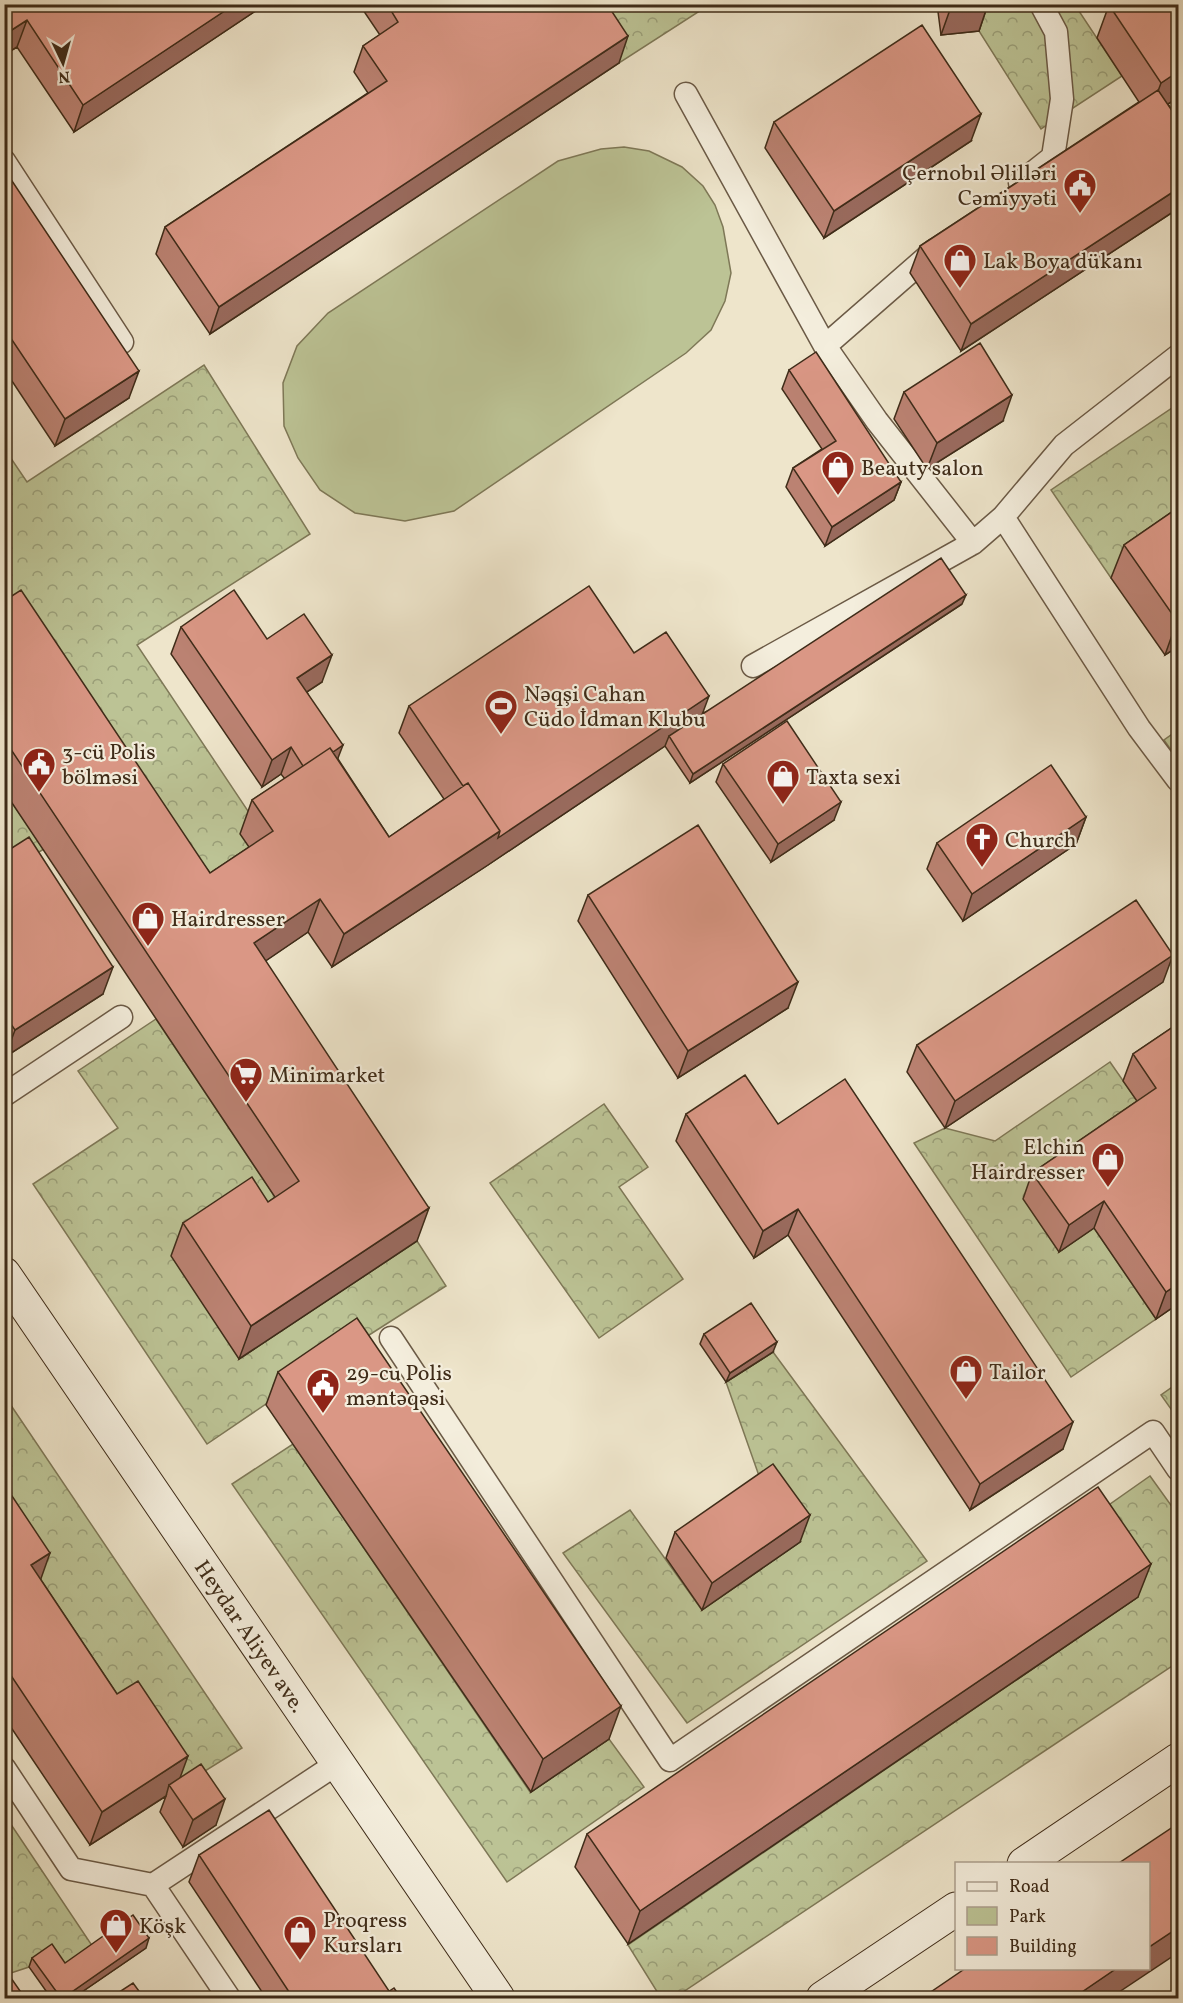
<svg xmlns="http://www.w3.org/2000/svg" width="1183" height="2003" font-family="Vollkorn,serif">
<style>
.green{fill:#bcc395;stroke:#7e7857;stroke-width:1.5}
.forest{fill:url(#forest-crowns);stroke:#7e7857;stroke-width:1.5}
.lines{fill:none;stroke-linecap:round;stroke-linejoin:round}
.lane-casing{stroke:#6b5a46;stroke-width:25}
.secondary-casing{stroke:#3f2c19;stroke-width:35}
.lane{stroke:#f4eedd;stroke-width:22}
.secondary{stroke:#f4eedd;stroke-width:33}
.wall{fill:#bb8272;stroke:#3f2c19;stroke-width:1.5}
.shaded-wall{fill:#996a5d;stroke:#3f2c19;stroke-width:1.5}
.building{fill:#da9785;stroke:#3f2c19;stroke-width:1.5}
.labels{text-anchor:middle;stroke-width:4.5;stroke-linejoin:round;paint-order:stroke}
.poi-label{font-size:22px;fill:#3f2c19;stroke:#f4eedd;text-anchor:start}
.street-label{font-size:22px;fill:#3f2c19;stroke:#f4eedd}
</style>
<defs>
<pattern id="forest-crowns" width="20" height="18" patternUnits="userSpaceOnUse" patternTransform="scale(1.5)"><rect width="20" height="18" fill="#bcc395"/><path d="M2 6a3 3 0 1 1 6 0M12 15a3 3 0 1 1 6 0" fill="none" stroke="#9a9f79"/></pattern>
</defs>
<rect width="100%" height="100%" fill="#eee5cb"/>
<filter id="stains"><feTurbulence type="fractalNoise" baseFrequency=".00333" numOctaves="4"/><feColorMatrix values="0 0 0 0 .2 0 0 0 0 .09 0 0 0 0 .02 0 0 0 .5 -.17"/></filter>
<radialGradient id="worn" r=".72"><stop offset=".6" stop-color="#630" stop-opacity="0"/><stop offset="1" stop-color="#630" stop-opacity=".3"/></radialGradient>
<path class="green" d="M624,147L649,151L682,167L703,186L715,205L723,227L731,273L725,301L711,330L686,353L454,511L405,521L355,513L320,490L298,458L284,426L283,383L297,346L328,313L558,161L601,149Z"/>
<path class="forest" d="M580,5H709L619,63Z
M976,5H1075L1122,76L1041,129L979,31Z
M204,365L310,534L137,645L256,823L261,865L197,906L5,626L4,448L27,482Z
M1178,404V532L1111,578L1051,490Z
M1178,730V760L1164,740Z
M4,791L44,849L4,873Z
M156,1019L287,1215L417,1241L446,1286L344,1351L207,1444L33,1184L118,1128L78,1071Z
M1110,1062L1147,1115L1094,1228L1156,1319L1071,1377L914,1143L945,1128L995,1141Z
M604,1104L648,1167L619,1187L683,1279L599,1338L490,1183Z
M773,1352L927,1561L687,1723L563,1553L630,1510L702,1610L764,1490L726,1382Z
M1178,1383V1419L1161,1395Z
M4,1395L242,1748L176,1789L5,1537Z
M293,1444L530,1792L609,1739L644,1787L507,1882L232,1484Z
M1150,1476L1178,1515V1662L674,1998H661L628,1945L1138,1597L1086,1521Z
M4,1814L95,1950L62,1972L49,1954L29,1967L5,1975Z"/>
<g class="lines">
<defs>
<path id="lane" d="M686,94L825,346L877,421L973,543
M4,161L122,342
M1020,183L1053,157L1062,99L1056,32L1041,4
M825,346L935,250
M1178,356L1064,445L1003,517L1139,728L1178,780
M753,666L973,543L1003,517
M4,1095L121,1017
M391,1338L670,1760L1153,1432L1178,1469
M4,1768L71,1869L153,1885L338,1763
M153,1885L229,1998"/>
<g id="secondary">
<path id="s1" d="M4,1274L498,1998"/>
<path d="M1024,1864L1178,1760"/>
<path d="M823,1998L956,1909"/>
</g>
</defs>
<use href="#lane" class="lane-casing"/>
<use href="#secondary" class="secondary-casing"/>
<use href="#lane" class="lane"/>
<use href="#secondary" class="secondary"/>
</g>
<path class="wall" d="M4,4H266L74,132L17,47L4,55Z
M359,4H607L619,63L210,334L156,254L165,227L368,93L354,72L363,46L380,35Z
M937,4H988L979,31L941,35Z
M1179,4V97L1168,104L1179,121V208L961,351L910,273L920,246L1139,102L1097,38L1109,5Z
M774,122L971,141L824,238L765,148Z
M4,169L129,398L55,446L4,369Z
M789,370L901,482L894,500L825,546L786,487L793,468L822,449L782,389Z
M904,392L1003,421L927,469L894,419Z
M1179,507V646L1165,655L1111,578L1124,545Z
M4,601L210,873L249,847L240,834L252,800L285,779L281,774L262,787L171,654L181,627L267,639L322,682L307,692L338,759L389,837L444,799L399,733L409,706L634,653L703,713L962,604L690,783L665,746L488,865L332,967L308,932L265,961L417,1241L239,1359L171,1256L183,1223L268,1202L275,1197L4,791Z
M723,764L834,820L771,862L716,782Z
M1086,817L1076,844L963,921L927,869L937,843Z
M4,853L103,994L5,1057L4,1056Z
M588,895L788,1008L678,1078L578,921Z
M1163,982L945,1128L907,1072L917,1045Z
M1179,1023V1303L1156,1319L1094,1228L1059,1252L1023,1199L1032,1173L1137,1101L1123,1081L1133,1054Z
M686,1114L778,1124L1063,1449L970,1510L788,1235L754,1258L676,1141Z
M704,1334L773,1352L726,1382L700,1344Z
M278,1372L609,1739L531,1792L266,1405Z
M4,1488L41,1580L117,1694L216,1825L183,1847L160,1812L166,1796L90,1845L4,1717Z
M675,1532L800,1542L702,1610L666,1558Z
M1138,1597L628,1944L575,1867L587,1834Z
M199,1855L389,1991L401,1998H266L189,1882Z
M146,1948L73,1998H51L29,1967L32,1958L65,1963Z"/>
<path class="shaded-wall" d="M235,4H266L74,132L83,105Z
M952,4H988L979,31L941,35Z
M27,20L17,47L4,55V35Z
M628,36L619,63L210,334L219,307Z
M1179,71V97L1149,116L1161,83Z
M981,114L971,141L824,238L834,211Z
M1179,188V208L961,351L971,324Z
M139,371L129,398L55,446L65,419Z
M1012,395L1003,421L927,469L937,443Z
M901,482L894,500L825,546L832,527Z
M966,595L962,604L690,783L693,774Z
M1177,621H1179V646L1165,655Z
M332,655L322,682L287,705L297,678Z
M709,696L699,723L669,736L665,746L488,865L332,967L344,934L500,831Z
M343,745L333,771L306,770Z
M291,747L281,774L262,787L272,760Z
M841,802L834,820L771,862L778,844Z
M1086,817L1076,844L963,921L972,894Z
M320,899L308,932L242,977L254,943Z
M1173,955L1163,982L945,1128L955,1101Z
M113,967L103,994L5,1057L15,1030Z
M798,982L788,1008L678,1078L688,1051Z
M1104,1201L1094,1228L1059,1252L1069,1225Z
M429,1208L417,1241L239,1359L251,1326Z
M798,1209L788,1235L754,1258L763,1231Z
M1179,1283V1303L1156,1319L1166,1292Z
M777,1342L773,1352L726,1382L730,1373Z
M1073,1422L1063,1449L970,1510L980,1484Z
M810,1515L800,1542L702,1610L712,1583Z
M50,1553L38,1587L31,1565Z
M1151,1564L1138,1597L628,1944L640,1911Z
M621,1706L609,1739L531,1792L543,1759Z
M188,1756L176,1789L169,1785L166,1796L90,1845L102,1812Z
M225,1799L216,1825L183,1847L193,1820Z
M1179,1927V1952L1110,1998H1073L1117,1968H1149V1947Z
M149,1938L146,1948L73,1998H63Z"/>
<path class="building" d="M4,4H235L83,105L27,20L4,35Z
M387,4H607L628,36L219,307L165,227L387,81L363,46L398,22Z
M1110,4H1179V71L1161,83L1109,5Z
M922,25L981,114L834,211L774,122Z
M1158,90L1179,121V188L971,324L920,246Z
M4,169L139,371L65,419L4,328Z
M980,343L1012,395L937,443L904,392Z
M816,352L901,482L832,527L793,468L836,441L789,370Z
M1179,507V621H1177L1124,545Z
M941,558L966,595L693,774L669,736Z
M589,586L634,653L666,632L709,696L498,838L500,831L468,783L463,786L409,706Z
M21,590L210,873L273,831L252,800L330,748L389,837L468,783L500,831L344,934L320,899L254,943L429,1208L251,1326L183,1223L252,1177L268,1202L299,1181L4,739V601Z
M234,590L267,639L304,614L332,655L297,678L343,745L333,752L330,748L303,766L291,747L272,760L181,627Z
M787,721L841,802L778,844L723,764Z
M1051,765L1086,817L972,894L937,843Z
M698,825L798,982L688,1051L588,895Z
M29,837L113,967L15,1030L4,1014V853Z
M1136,900L1173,955L955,1101L917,1045Z
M1179,1023V1283L1166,1292L1104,1201L1069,1225L1032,1173L1156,1088L1133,1054Z
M745,1075L778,1124L845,1079L1073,1422L980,1484L798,1209L763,1231L686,1114Z
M751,1303L777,1342L730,1373L704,1334Z
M357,1318L621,1706L543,1759L278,1372Z
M773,1464L810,1515L712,1583L675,1532Z
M6,1487L50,1553L31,1565L117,1694L138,1681L188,1756L102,1812L4,1665V1488Z
M1098,1487L1151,1564L640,1911L587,1834Z
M201,1764L225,1799L193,1820L169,1785Z
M269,1810L389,1991L378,1998H293L199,1855Z
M1179,1823V1927L1149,1947V1863H1119Z
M133,1915L149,1938L63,1998H61L32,1958L52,1944L65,1963Z
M4,1968L25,1998H4Z
M966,1968H1117L1073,1998H922Z
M133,1983L144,1998H110Z
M394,1988L401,1998H379Z"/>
<defs>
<symbol id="civic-pin" viewBox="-11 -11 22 30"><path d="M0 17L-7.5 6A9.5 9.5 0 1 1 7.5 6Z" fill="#8f2418" stroke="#f4eedd"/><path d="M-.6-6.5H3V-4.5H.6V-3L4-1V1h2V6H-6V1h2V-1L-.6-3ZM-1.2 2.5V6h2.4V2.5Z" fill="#fff"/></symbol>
<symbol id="shop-pin" viewBox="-11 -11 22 30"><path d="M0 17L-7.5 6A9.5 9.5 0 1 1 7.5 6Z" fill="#8f2418" stroke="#f4eedd"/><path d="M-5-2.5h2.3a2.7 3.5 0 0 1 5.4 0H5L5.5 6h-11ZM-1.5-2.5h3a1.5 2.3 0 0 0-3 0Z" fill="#fff"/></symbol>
<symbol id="stadium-pin" viewBox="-11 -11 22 30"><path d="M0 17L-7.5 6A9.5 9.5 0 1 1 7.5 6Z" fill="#8f2418" stroke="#f4eedd"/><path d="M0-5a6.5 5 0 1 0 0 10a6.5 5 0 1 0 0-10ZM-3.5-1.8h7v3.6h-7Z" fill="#fff"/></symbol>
<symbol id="church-pin" viewBox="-11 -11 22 30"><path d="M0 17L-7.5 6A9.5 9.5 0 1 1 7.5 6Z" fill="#8f2418" stroke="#f4eedd"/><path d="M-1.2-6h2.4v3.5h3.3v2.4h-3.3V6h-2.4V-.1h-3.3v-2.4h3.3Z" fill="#fff"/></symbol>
<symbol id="supermarket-pin" viewBox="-11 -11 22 30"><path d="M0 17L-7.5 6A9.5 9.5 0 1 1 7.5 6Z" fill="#8f2418" stroke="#f4eedd"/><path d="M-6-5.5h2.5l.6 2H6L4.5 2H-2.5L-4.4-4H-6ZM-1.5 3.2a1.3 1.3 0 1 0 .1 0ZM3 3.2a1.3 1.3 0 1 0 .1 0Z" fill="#fff"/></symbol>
</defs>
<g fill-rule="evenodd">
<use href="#civic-pin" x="1061" y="166" width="38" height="52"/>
<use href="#shop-pin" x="941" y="241" width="38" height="52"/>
<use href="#shop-pin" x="819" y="448" width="38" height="52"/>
<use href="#stadium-pin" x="482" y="687" width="38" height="52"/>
<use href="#civic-pin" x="20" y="745" width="38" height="52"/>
<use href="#shop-pin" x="764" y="757" width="38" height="52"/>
<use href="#church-pin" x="963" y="820" width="38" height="52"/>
<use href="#shop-pin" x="129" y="899" width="38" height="52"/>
<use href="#supermarket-pin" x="227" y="1055" width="38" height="52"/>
<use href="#shop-pin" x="1089" y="1140" width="38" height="52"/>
<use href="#shop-pin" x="947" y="1352" width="38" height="52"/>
<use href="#civic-pin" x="304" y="1366" width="38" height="52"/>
<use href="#shop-pin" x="97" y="1906" width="38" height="52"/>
<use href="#shop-pin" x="281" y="1913" width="38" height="52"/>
</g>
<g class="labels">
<g class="poi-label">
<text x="1057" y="180" text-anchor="end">Çernobıl Əlilləri<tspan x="1057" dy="25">Cəmiyyəti</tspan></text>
<text x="983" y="268">Lak Boya dükanı</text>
<text x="861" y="475">Beauty salon</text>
<text x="524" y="701">Nəqşi Cahan<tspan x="524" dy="25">Cüdo İdman Klubu</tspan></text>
<text x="62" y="759">3-cü Polis<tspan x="62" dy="25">bölməsi</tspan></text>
<text x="806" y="784">Taxta sexi</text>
<text x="1005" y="847">Church</text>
<text x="171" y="926">Hairdresser</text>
<text x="269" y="1082">Minimarket</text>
<text x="1085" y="1154" text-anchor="end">Elchin<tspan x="1085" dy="25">Hairdresser</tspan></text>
<text x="989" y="1379">Tailor</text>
<text x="346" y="1380">29-cu Polis<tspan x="346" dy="25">məntəqəsi</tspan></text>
<text x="323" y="1927">Proqress<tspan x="323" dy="25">Kursları</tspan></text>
<text x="139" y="1933">Köşk</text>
</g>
<g class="street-label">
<text dy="8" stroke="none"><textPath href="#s1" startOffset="438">Heydar Aliyev ave.</textPath></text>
</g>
</g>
<rect width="1183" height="2003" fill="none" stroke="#eee5cb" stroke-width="24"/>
<rect x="6" y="6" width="1171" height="1991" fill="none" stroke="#3f2c19" stroke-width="3"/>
<rect x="12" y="12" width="1159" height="1979" fill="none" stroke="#3f2c19" stroke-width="1.5"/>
<rect x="955" y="1862" width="195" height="108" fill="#f4eedd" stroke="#aca08f" stroke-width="1.5"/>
<rect x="967" y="1882" width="30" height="9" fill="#f4eedd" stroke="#aca08f" stroke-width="1.5"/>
<text x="1009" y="1892" font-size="18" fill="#3f2c19">Road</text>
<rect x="967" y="1907" width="30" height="18" fill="#bcc395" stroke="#aca08f" stroke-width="1.5"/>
<text x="1009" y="1922" font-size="18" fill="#3f2c19">Park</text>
<rect x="967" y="1937" width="30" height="18" fill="#da9785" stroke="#aca08f" stroke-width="1.5"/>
<text x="1009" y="1952" font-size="18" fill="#3f2c19">Building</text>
<g transform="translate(63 63) rotate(175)" stroke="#f4eedd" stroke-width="4.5" paint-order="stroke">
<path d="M0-4.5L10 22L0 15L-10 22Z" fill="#3f2c19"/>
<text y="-9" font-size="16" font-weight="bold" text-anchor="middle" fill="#3f2c19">N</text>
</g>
<rect width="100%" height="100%" filter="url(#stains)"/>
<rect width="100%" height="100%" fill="url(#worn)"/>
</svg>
